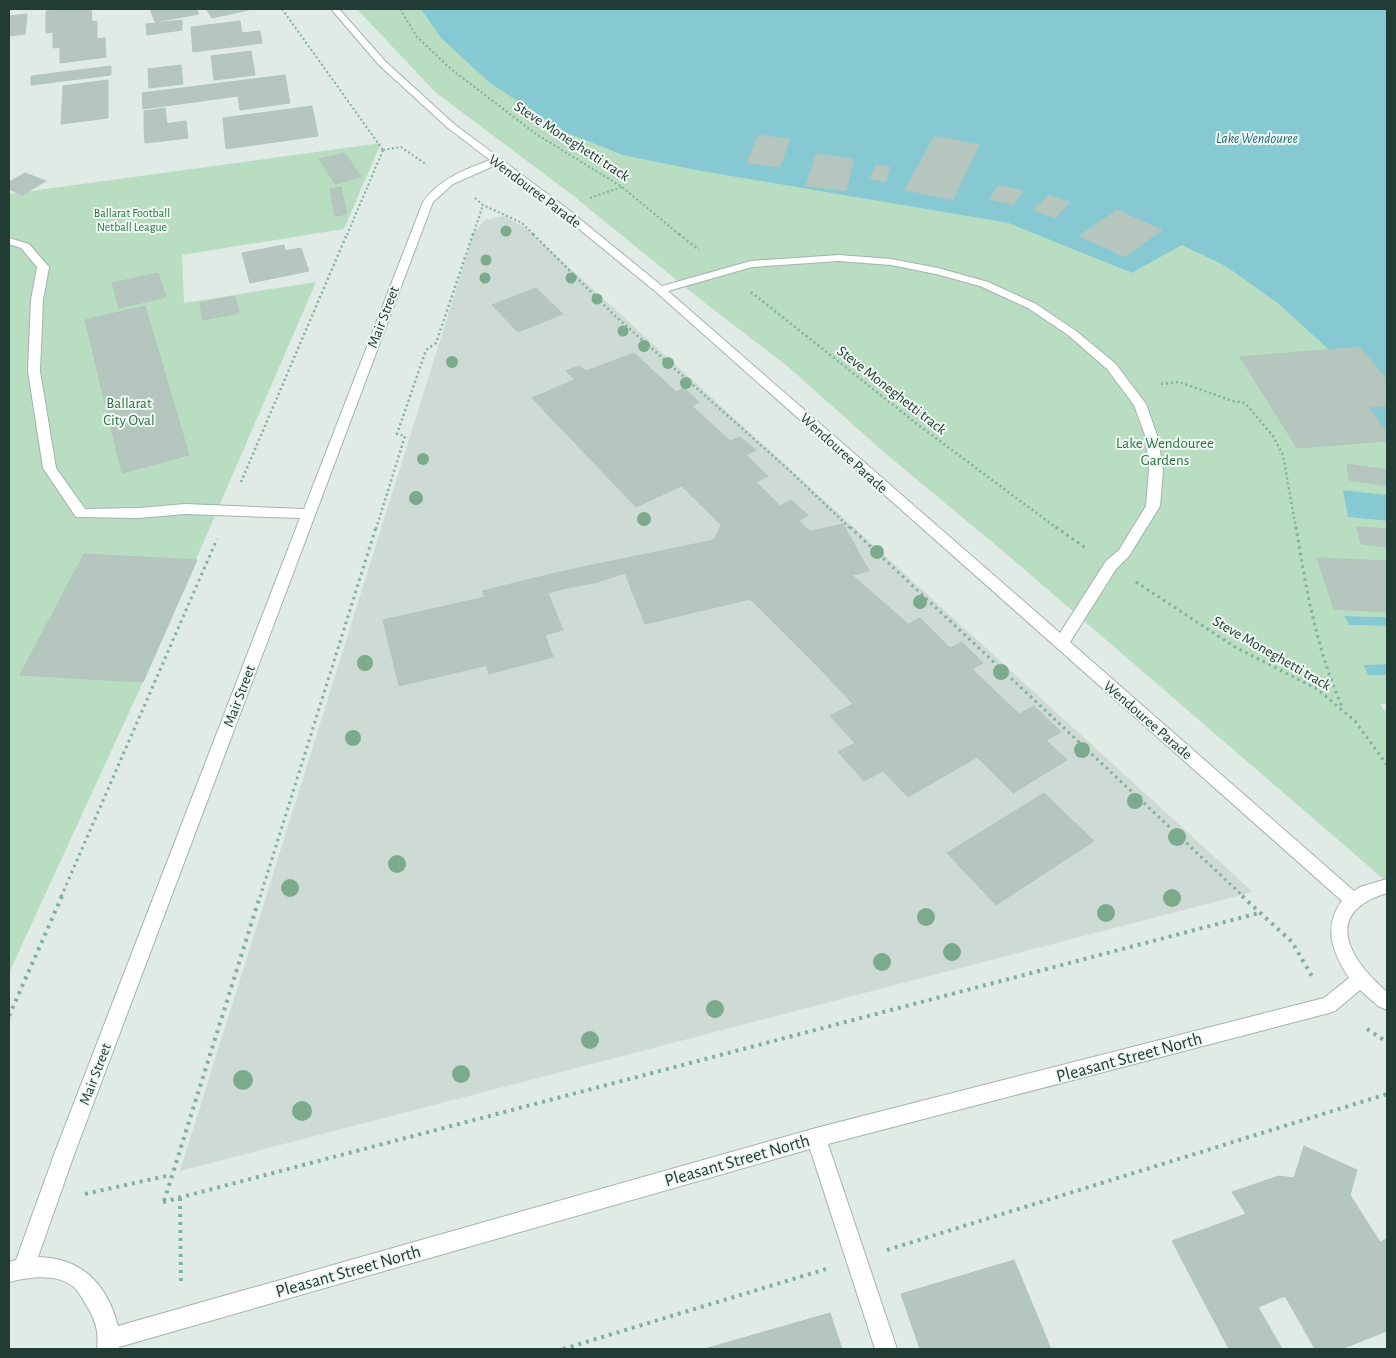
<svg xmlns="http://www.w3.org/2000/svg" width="1396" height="1358" font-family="'Alegreya Sans',sans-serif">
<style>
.built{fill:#cedbd5}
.green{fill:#b8ddc1}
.water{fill:#86c9d2}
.building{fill:#b5c6bf;stroke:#b2c5bd}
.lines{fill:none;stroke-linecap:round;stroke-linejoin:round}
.minor-casing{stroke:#a3b3ad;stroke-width:2}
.path-far3{stroke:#80b09f;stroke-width:2;stroke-dasharray:2 2.5;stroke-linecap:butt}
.path-far2{stroke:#80b09f;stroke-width:2.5;stroke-dasharray:2 3;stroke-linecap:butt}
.path-far1{stroke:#80b09f;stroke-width:3;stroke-dasharray:2.5 4;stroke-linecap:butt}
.path{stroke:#80b09f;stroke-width:4;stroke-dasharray:3 5;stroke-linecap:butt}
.minor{fill:#fff;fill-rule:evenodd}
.tree{fill:#7caa8d}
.labels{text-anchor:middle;stroke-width:4;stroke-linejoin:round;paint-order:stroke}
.far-park-label{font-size:12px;fill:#2a7444;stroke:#f1f8f4}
.far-water-label{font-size:14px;font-style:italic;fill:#196c79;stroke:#f1f8f4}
.street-label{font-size:15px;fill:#203c34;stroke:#f1f8f4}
.park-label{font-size:15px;fill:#2a7444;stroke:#f1f8f4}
.near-street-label{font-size:18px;fill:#203c34;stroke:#f1f8f4}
</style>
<rect width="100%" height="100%" fill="#e0ebe6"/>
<path class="built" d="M504,216L526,228L1253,892L180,1171L474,232L485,220Z"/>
<path class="green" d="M357,9H421L440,37L701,171L1008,223L1132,273L1182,245L1227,267L1280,305L1329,350L1360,347L1387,381V406L1369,408L1387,434V495L1344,490L1348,517L1387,521V617L1344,616L1349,625L1387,626V664L1363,665L1368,675H1387V704H1380L1387,714V882L1004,552L886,454L786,365L705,303L571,194L435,92Z
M381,143L344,229L182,255L184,303L316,282L143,682L9,973V194Z"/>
<path class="water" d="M421,9H1387V381L1360,348L1329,350L1280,305L1227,267L1182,245L1132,273L1008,223L701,171L623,155L565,132L490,83L440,37Z
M1387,406V434L1369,407Z
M1343,490L1387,495V521L1348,517Z
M1344,616L1387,617V626L1349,625Z
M1387,664V675H1368L1363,665Z"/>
<path class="building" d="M66,9H91L92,22L97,21V39L105,38L106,57L60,63V47L53,48V32L46,33V11Z
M150,9H196L199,14L155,22Z
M206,9H253L212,18Z
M27,14L25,34L9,36V16Z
M182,20V30L147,35L146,24Z
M240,21L242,33L260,31L262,43L193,52L191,27Z
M251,51L255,75L214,80L211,56Z
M181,65L183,84L149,88L148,69Z
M111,66V75L31,85V76Z
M285,75L290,103L240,110L238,96L143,109L142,93Z
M108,80V118L61,124L63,86Z
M312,106L318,136L226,149L223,118Z
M165,108L167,124L144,127V111Z
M186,121L188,138L145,143L144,127Z
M758,135L790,139L780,167L747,163Z
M934,136L979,145L953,200L905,190Z
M345,153L361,177L335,184L319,159Z
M816,154L854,159L846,191L806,186Z
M876,165L890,167L886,182L870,179Z
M25,173L46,181L22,195L9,189V182Z
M999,185L1023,191L1013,205L989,199Z
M341,187L347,214L335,216L330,189Z
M1049,195L1070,202L1055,218L1033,210Z
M1117,210L1162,230L1125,257L1079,236Z
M284,245L285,251L301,248L309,271L250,283L242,253Z
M158,273L166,297L119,308L112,283Z
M536,288L563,314L518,332L492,305Z
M235,296L239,313L203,320L200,303Z
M145,306L189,455L122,473L85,320Z
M1360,347L1387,380V406L1369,407L1387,434V441L1297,448L1240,357Z
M634,353L676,392L684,388L699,402L692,406L730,441L740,437L756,450L746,455L768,476L756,482L780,506L791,500L808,515L799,521L810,531L757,543L586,371Z
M579,366L586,371L757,543L625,573L594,583L588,566L714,540L721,525L566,371Z
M574,380L681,486L636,507L532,398Z
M1347,464L1387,470V486L1349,480Z
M843,524L869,571L645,624L625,573Z
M1357,527L1387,529V547L1361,544Z
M84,554L197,560L143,682L20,675Z
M1317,558L1387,561V612L1334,609Z
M588,566L594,583L567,588L560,572Z
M560,572L567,588L548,593L563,630L545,635L553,657L489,674L487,666L513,659L506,639L533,632L524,606L500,612L494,595L485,597L482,591Z
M852,575L908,624L821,670L750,599Z
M494,595L500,612L524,606L533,632L506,639L513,659L399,686L383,620Z
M920,618L950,648L962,642L983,663L972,669L1019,714L1034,706L1061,732L1046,740L1067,760L1013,793L977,757L908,797L883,771L864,781L838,752L855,743L830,716L853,704L821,670Z
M1044,793L1094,841L996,905L947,853Z
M1304,1146L1357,1170L1350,1195L1380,1242L1387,1239V1331L1341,1349H1315L1285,1296L1258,1307L1282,1349H1229L1172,1241L1246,1214L1232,1192L1279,1176L1294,1178Z
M1014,1260L1051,1349H920L901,1294Z
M830,1313L842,1349H708V1348Z"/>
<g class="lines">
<defs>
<path id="minor" d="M331,9H339L385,61L454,124L565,207L662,286L751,261L839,255L891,259L938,268L988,282L1036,304L1076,331L1115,363L1146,404L1158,438L1163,470L1160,506L1129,556L1116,569L1070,642L1354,891L1360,887L1387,879V893C1321,913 1349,959 1387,992V1010L1378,1006L1360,990L1335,1011L1329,1013L828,1144L897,1349H875L810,1149L119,1347V1349H97C99,1332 96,1320 86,1305C83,1300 80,1294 76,1289C59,1272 29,1277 9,1282V1262L16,1260L55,1152L300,518L185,514L139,518L76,517L43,468L28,371L31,300L37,267L21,248L9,244V238L29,244L49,267L43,300L40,371L56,468L85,509L139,508L185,504L304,509L423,202C439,179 464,170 490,160L448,128L379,65ZM496,165L557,211L656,292L1342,901C1322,927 1333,953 1349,978L1324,998L816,1128L118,1326C107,1284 82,1258 38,1257L75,1152L433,202L453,184ZM839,261L891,265L936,274L980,286L1028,308L1068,335L1107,369L1134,405L1146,438L1149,470L1146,506L1119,550L1106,561L1060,633L668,291L752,267Z"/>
</defs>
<use href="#minor" class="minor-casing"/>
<path class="path-far3" d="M282,9L383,150
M400,9L417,37L451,69L536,134L622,187L680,235
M383,150L401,147L427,165
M475,198L483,205L522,223L534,235
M590,198L622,187
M347,235L383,150
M473,235L483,205"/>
<path class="path-far2" d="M533,234L613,314L790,471L851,529
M679,234L699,250
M751,292L917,424L1058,529
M1161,384L1179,382L1233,401L1245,403L1273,436L1283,455L1296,529
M241,482L347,234
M376,529L405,436L397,434L426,350L436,343L473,234"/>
<path class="path-far1" d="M850,527L1244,897
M1056,527L1087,549
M1296,527C1306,590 1317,651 1343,709
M1136,582L1235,647L1317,689L1355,721L1387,765
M61,897L217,539
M260,897L376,527"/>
<path class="path" d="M1242,896L1292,942L1313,978
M9,1016L62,896
M1367,1029L1387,1042
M85,1194L171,1175
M180,1198L181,1285
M164,1201L260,896
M163,1202L1259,913
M887,1250L1387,1094
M563,1349L826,1269"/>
<use href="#minor" class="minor"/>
</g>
<g class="tree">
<circle cx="506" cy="231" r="5.5"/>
<circle cx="486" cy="260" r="5.5"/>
<circle cx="485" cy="278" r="5.5"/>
<circle cx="571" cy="278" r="5.5"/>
<circle cx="597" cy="299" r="5.5"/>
<circle cx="623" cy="331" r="5.5"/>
<circle cx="644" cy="346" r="6"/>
<circle cx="452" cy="362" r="6"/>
<circle cx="668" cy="363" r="6"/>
<circle cx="686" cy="383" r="6"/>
<circle cx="423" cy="459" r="6"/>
<circle cx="416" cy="498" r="7"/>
<circle cx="644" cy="519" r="7"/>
<circle cx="877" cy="552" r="7"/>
<circle cx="920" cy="602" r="7"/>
<circle cx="365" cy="663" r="8"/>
<circle cx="1001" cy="672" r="8"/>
<circle cx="353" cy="738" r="8"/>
<circle cx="1082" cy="750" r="8"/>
<circle cx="1135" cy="801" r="8"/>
<circle cx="1177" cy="837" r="9"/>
<circle cx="397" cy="864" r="9"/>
<circle cx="290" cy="888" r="9"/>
<circle cx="1172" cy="898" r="9"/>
<circle cx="1106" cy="913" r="9"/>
<circle cx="926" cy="917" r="9"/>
<circle cx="952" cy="952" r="9"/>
<circle cx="882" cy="962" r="9"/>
<circle cx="715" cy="1009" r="9"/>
<circle cx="590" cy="1040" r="9"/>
<circle cx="461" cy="1074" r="9"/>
<circle cx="243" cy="1080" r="10"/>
<circle cx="302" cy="1111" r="10"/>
</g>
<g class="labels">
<g class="far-park-label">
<text x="132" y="217">Ballarat Football<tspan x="132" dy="14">Netball League</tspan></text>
</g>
<g class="far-water-label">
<text x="1257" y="143">Lake Wendouree</text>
</g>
<g class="street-label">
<text transform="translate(572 141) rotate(33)" y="5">Steve Moneghetti track</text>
<text transform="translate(535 191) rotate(37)" y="5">Wendouree Parade</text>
<text transform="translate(383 317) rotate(-69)" y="5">Mair Street</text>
<text transform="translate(892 390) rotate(38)" y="5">Steve Moneghetti track</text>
<text transform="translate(844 453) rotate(42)" y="5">Wendouree Parade</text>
<text transform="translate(1272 653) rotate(30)" y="5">Steve Moneghetti track</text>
<text transform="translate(239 696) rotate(-69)" y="5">Mair Street</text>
<text transform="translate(1148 720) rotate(41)" y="5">Wendouree Parade</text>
<text transform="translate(95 1074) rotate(-69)" y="5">Mair Street</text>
</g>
<g class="park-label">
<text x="129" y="408">Ballarat<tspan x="129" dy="17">City Oval</tspan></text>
<text x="1165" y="448">Lake Wendouree<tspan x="1165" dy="17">Gardens</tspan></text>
</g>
<g class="near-street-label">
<text transform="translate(1129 1057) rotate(-15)" y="6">Pleasant Street North</text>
<text transform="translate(737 1160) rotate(-16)" y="6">Pleasant Street North</text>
<text transform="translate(348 1271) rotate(-16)" y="6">Pleasant Street North</text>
</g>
</g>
<rect width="1396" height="1358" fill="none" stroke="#203c34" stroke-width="20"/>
</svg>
